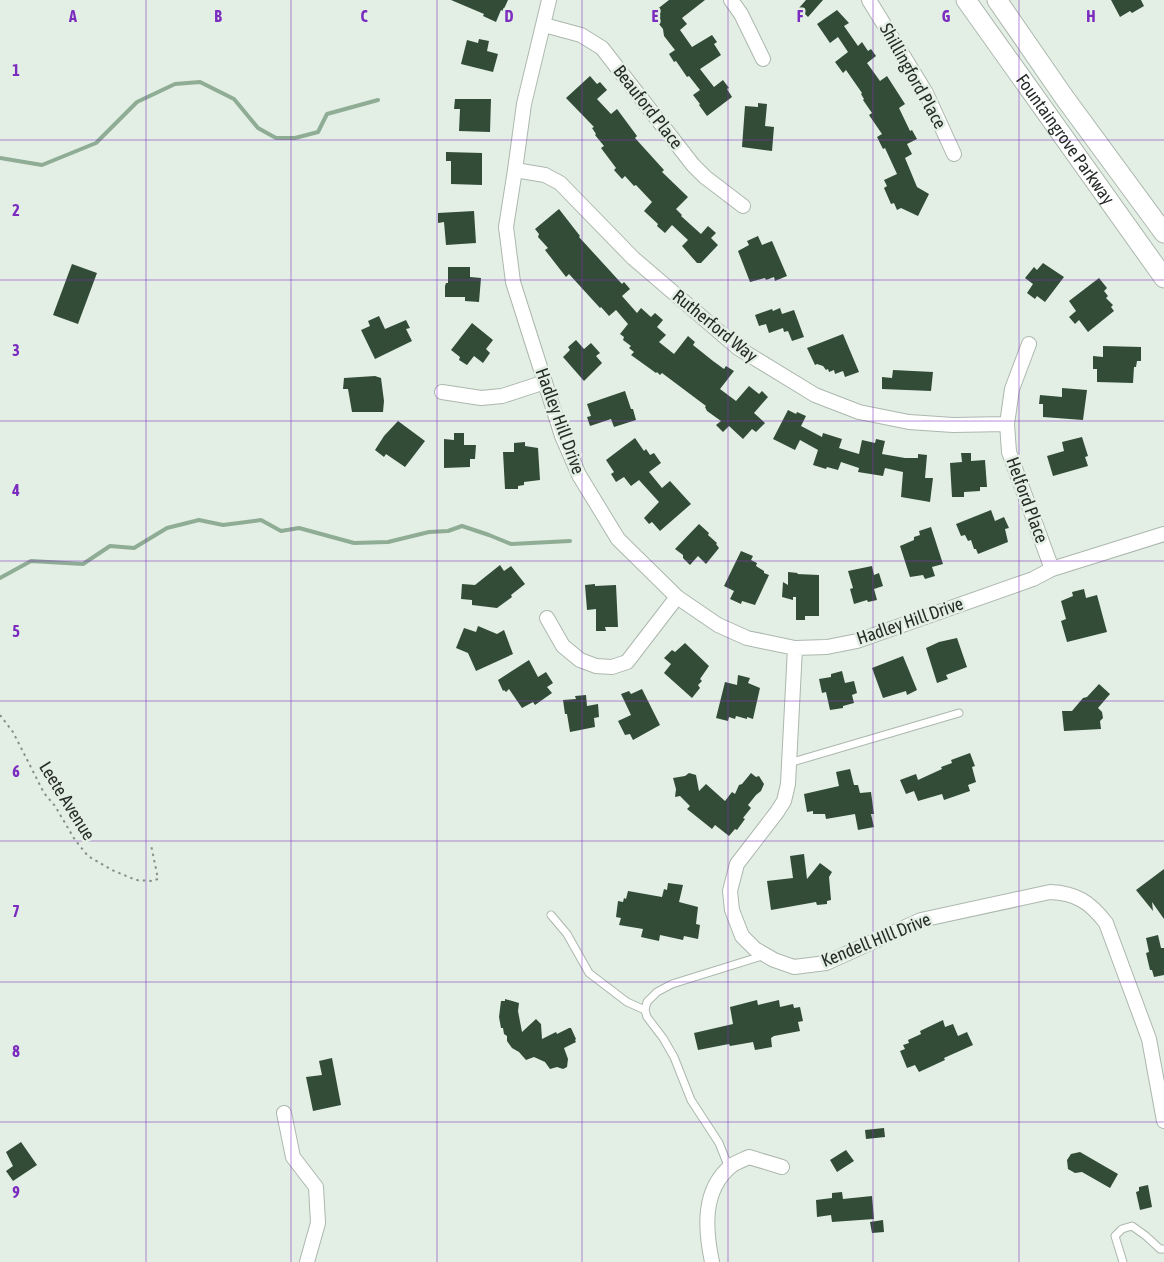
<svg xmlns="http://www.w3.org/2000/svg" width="1164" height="1262" font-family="'Asap Condensed',sans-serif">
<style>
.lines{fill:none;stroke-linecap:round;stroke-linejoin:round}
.stream{stroke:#8fac95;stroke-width:4}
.building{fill:#324c37}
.lane-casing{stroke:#acb7ad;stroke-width:9}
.street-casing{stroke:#acb7ad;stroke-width:16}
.secondary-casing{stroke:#acb7ad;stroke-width:21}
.path{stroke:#878f88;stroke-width:2;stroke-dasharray:2.5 4;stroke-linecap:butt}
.lane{stroke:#fff;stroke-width:7}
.street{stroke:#fff;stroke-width:14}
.secondary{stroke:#fff;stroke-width:19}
.grid{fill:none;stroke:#7b2cbf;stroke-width:1;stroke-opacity:0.55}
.labels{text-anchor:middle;stroke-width:5;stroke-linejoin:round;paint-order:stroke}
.street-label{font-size:18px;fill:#272c28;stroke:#e3efe5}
.grid-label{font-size:16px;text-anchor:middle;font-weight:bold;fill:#7b2cbf;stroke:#e3efe5;stroke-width:5;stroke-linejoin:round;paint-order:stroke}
</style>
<rect width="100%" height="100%" fill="#e3efe5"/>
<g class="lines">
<path class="stream" d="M0,158L42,165L96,143L137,102L175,84L200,82L234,99L258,128L276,138H295L318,132L327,114L378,100
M0,578L31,561L83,564L110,546L134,548L167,528L199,520L223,525L261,520L281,531L299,528L354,543L388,542L429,532L448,531L462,526L489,535L511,544L570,541"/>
</g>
<path class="building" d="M451,0H508L503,11L501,10L496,22L483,16L484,14Z
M669,0H705L682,18L687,24L680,30L692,47L712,35L717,42L714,44L721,55L700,69L714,87L723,80L729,88L727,89L732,97L707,116L699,105L700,104L693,95L700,90L689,76L687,77L676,61L674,62L669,54L675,50L664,36L663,29L651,14Z
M806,0H823L808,17L799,8Z
M1111,0H1141L1144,6L1132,13L1130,11L1120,17Z
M837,10L849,23L844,26L858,46L862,42L868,51L871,49L876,56L867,63L880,81L887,76L905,104L899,108L910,131L912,130L917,139L907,144L912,154L905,158L917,187L929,194L918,216L901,208L897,210L894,203L891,204L884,188L887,186L884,180L897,174L885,148L883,149L877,137L882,134L869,115L872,113L863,100L864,99L861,94L862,93L846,70L843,73L835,62L848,52L838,37L830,43L817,24Z
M479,39L489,41L487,51L498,54L493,72L461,64L467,40L478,43Z
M590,76L597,84L600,82L607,90L597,99L611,114L617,109L637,136L635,138L664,170L662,172L688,197L676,209L682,215L681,216L701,234L708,226L716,233L711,238L718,245L701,263H697L682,246L688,240L672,225L665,233L657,226L658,224L644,211L652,202L636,185L634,186L625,176L622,179L614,170L616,168L601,148L604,146L595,135L596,134L592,128L594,127L566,98Z
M455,99H491L490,132L459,131L460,109H454Z
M758,103L767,104L765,126L774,127L772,151L742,147L745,106L758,107Z
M446,152L482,153V185L451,184V161H446Z
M559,209L580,236L579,237L622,284L624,282L630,289L622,296L637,313L641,308L651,317L655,313L663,320L657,327L666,335L659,342L674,354L688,336L695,342L693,345L713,361L724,369L726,366L734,371L720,389L736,401L749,386L759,394L762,391L768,397L754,413L765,423L756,432L752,429L743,439L729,426L723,432L716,425L721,421L707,411L705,407L706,406L662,373L660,375L657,372L656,373L631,355L634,352L629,348L631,346L623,340L624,337L620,334L628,324L616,310L609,316L601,307L600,308L569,274L566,277L545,250L548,248L538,237L539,234L535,229Z
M474,211L476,243L446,245L444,222L438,223V213Z
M758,236L762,245L772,241L787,276L775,281L774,277L766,280L765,278L750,282L738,251L749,245L747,241Z
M1043,263L1064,277L1045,302L1037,296L1035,299L1027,293L1033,284L1025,278L1034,267L1037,270Z
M72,264L97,273L78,324L53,315Z
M448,267H470V277L481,278L479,302L465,301V297H445V286L446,283H448Z
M1099,278L1107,288L1104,291L1108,296L1106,298L1113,305L1111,307L1114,311L1088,332L1079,320L1075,324L1069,317L1076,311L1069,301Z
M780,308L782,314L794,310L804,337L792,341L788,331L784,332L783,328L769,333L766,324L759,326L755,315L772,309L773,311Z
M379,316L385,329L406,320L410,328L406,329L412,341L375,359L361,330L370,326L368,321Z
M472,323L493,340L486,349L490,353L483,363L474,356L467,365L459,360L460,357L451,350Z
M843,334L859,372L845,377L843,371L835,374L834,370L829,372L828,369L826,370L823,366L817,364L815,365L807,348Z
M576,340L584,349L591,343L600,353L596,356L602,363L584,381L563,357L570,350L568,347Z
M1103,346L1141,347V361H1137L1136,367H1134L1133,383L1097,382V369H1093V356L1103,357Z
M893,370L933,372L931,391L882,389V377L892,378Z
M375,376L381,378L384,401L383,412H352L348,389H343L344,378Z
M1062,388L1087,390L1083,420L1043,417V404H1039L1040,395L1062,397Z
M625,391L631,409H633L636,420L614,427L611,419L590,426L587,417L591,416L587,404Z
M788,410L796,414L797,412L806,416L801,426L822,437L823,433L842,439L839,448L859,454L862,440L875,443L876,439L885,441L882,454L905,458H918V454L927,455L925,478H933L930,502L901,497L903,472L885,468L883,476L858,472L859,468L841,462L838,470L827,467L826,469L813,465L818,450L800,440L795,450L773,439Z
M398,421L425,441L405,467L386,454L384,457L375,450L384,436Z
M454,433H464V445H476L475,459H470V467L444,468V439L454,440Z
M1082,437L1088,456L1085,457L1088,466L1053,476L1047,456L1064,451L1062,442Z
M635,438L644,451L646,449L650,455L654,453L661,463L649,472L662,488L670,481L691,504L660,531L652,522L649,524L644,518L659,502L639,480L631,486L624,477L616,482L611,474L614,472L606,460Z
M525,442V446L538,448L540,480L524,482V485L518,486V489H505L503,452H514V443Z
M961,453H971V461L985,460L987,487H980V491L964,492V497H952L950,463L962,462Z
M991,510L995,521L1004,517L1009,528L1005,529L1008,542L978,554L976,549H974L971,540L968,541L965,535L961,536L956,524Z
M699,524L709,533L708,535L717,543L716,544L719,548L706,564L698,556L690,565L683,558V555L675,549Z
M931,527L943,564L932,567L935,576L925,579L923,575L910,577L900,546L914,540V537L920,535L919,531Z
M741,551L753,556L751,560L757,563L756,566L764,571V573L769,575L755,605L742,601L741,604L730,599L734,591L724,586Z
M500,565L504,571L511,566L525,584L511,595L512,597L497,608L472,605V600L461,599L462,584L475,585Z
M872,566L874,575L879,573L883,586L874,589L877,600L868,602L867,600L854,604L850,589L853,588L848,571Z
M788,572L798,573L797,574L819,575V616H805V620H796V597H793V600L782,597L783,582L788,585Z
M595,584V586L616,585L618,627H605L606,631H596V609L587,610L585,585Z
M1084,589L1086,598L1097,595L1107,632L1067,642L1061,621L1066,619L1061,601L1073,596L1072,592Z
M478,626L497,634L504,630L513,654L476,671L468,653L456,648L464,628L476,632Z
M957,638L967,667L946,675L948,679L937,683L926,648L939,642Z
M685,643L709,666L700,679L702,681L698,685L700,688L692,698L664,673L671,664L664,658L672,650L675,652Z
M903,656L917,690L907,695L906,691L883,698L872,668Z
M529,660L538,677L546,672L553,683L547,687L552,693L535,705L533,702L522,708L509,689L506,692L504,690L503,691L498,680Z
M842,671L845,683L854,681L857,693L852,695L854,703L843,706V708L830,710L826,692L822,693L819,679L831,677V674Z
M738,675L750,678L748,683L760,688L753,719L747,717V719L736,716L735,719L729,717L728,721L716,718L725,682L737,685Z
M1099,684L1110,694L1098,708L1102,712L1103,718L1100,721L1101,729L1064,731L1062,711H1072L1083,698L1087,697Z
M642,689L660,725L633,740L630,734L625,735L618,721L631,715L621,694L629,691L631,694Z
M586,695L587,706L598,704L599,717L594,718L595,727L570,732L567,714H565L563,700L576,699L575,696Z
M970,753L975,766L972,767L976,782L968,785L970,791L944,800L942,794L918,801L914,791L906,794L900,780L916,774L918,780L942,769L941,767L952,763L951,760Z
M850,769L854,785H858L860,793L871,792L874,814H871L874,827L858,830L855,814L826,819L825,814H813V811L807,812L804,794L839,786L836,772Z
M689,773L696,775L699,791L706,784L725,801L732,792L735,794L739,785L742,784L751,773L756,777L759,776L764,784L761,791L756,795L748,805L751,808L743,818L745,819L737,830L735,829L729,836L715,825L712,829L687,809L690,806L680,796L675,797L676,789L673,778L685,776Z
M804,854L807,879L820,863L832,872L829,877L831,900L827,901V904L817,905L816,902L771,910L767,881L793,878L790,856Z
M1164,869V919L1152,902L1153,911L1136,890Z
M668,883L683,885L679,902L698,907L696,924L700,925L698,939L684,936L683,940L660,935L659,941L641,937L643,929L619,925L621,918L616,917L618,901L623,902L624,898L626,899L628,891L662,897L664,889L667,890Z
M1158,935L1161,948H1164V975L1154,977L1152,970H1150L1146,953L1149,952L1146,938Z
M505,999L519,1003L518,1011L522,1032L536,1019L541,1024L542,1039L556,1032L557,1034L569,1028H571L576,1039L575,1040L576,1042L564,1048L568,1059L567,1067L563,1069L557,1067L550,1069L545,1062L534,1057L526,1060L519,1052L512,1048L507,1041V1036L504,1034L503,1028H501L499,1017L501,1001H505Z
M757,1000L758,1005L779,1000L780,1007L793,1004L794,1008L800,1007L803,1021L798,1022L800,1031L774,1036L771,1038L772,1047L755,1050L753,1042L730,1046L729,1044L698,1050L694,1033L733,1024L730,1007Z
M943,1020L945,1027L953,1024L958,1036L967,1032L973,1045L944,1058L945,1060L919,1072L915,1065L907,1068L900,1051L905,1049L903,1045L909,1043L908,1040L921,1034L920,1031Z
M332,1058L341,1105L313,1111L306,1077L322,1075L319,1061Z
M884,1128L885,1137L866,1139L865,1130Z
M21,1142L37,1165L13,1181L6,1171L13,1166L6,1152Z
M846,1150L854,1161L837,1172L830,1160Z
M1080,1152L1118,1174L1110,1188L1082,1172L1075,1173L1068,1169L1067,1160L1071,1154Z
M1148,1185L1152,1207L1140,1210L1136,1192L1139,1191V1187Z
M842,1192L843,1199L872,1196L874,1219L832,1222L831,1215L817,1217L816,1200L832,1198V1193Z
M883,1220L884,1232L872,1233L870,1222Z"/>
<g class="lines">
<defs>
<path id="lane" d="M789,763L959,713
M551,915L567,934L589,973L627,1002L645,1010
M729,1168L719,1143L691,1100L674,1057L663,1038L647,1017L645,1010L647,1002L657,992L672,984L765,955
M1123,1262L1115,1236L1122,1229L1132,1226L1146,1236L1160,1249H1164"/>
<path id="street" d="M549,0L524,104L515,170L506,227L513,282L562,436L579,475L618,539L677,597L718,625L747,638L795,648L827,647L857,641L1033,579L1052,569L1164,534
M731,0L741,14L763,59
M869,0L926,93L954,154
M544,25L581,35L602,48L693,165L705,177L743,206
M515,170L545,175L560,183L633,258L738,348L815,395L859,412L909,422L953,425L1007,424
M1029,344L1012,389L1007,424L1009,452L1052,569
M442,392L481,398L502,396L545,382
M547,618L563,646L580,660L596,666L612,667L627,662L677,597
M795,648L788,784L784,801L777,812L737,864L730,891L732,910L742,936L755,949L774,960L794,967L826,963L921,920L1050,892C1076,893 1090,902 1106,923L1149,1039L1164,1121
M284,1113L293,1157L316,1187L318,1223L307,1262
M712,1262C705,1229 702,1190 731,1166C736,1162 743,1160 749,1157L782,1167"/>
<g id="secondary">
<path id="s1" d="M966,0L1164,278"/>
<path d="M997,0L1064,97L1164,233"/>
</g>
</defs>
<use href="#lane" class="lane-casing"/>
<use href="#street" class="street-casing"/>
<use href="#secondary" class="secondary-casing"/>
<path class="path" d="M0,715L13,732L44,793L55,806L75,840L88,856L112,870L136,880L152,881L158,879L151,845"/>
<use href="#lane" class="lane"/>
<use href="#street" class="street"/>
<use href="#secondary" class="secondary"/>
</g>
<path class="grid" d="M146,0V1262M291,0V1262M437,0V1262M582,0V1262M728,0V1262M873,0V1262M1019,0V1262M0,140H1164M0,280H1164M0,421H1164M0,561H1164M0,701H1164M0,841H1164M0,982H1164M0,1122H1164"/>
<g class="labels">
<g class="street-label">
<text transform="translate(913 76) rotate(61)" y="6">Shillingford Place</text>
<text transform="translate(648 107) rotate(52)" y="6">Beauford Place</text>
<text dy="6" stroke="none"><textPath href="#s1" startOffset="171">Fountaingrove Parkway</textPath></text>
<text transform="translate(715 326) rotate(39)" y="6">Rutherford Way</text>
<text transform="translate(560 421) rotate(70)" y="6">Hadley Hill Drive</text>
<text transform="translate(1027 500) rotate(70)" y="6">Helford Place</text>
<text transform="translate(910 621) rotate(-19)" y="6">Hadley Hill Drive</text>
<text transform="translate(67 801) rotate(58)" y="6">Leete Avenue</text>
<text transform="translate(876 940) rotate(-22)" y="6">Kendell HIll Drive</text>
</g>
</g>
<g class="grid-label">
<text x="73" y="22">A</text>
<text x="218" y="22">B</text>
<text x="364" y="22">C</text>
<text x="509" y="22">D</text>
<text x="655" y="22">E</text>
<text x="800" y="22">F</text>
<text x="946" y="22">G</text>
<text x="1091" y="22">H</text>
<text x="16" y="76">1</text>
<text x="16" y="216">2</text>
<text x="16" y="356">3</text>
<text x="16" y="496">4</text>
<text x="16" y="637">5</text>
<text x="16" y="777">6</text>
<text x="16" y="917">7</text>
<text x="16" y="1057">8</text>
<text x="16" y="1198">9</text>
</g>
</svg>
